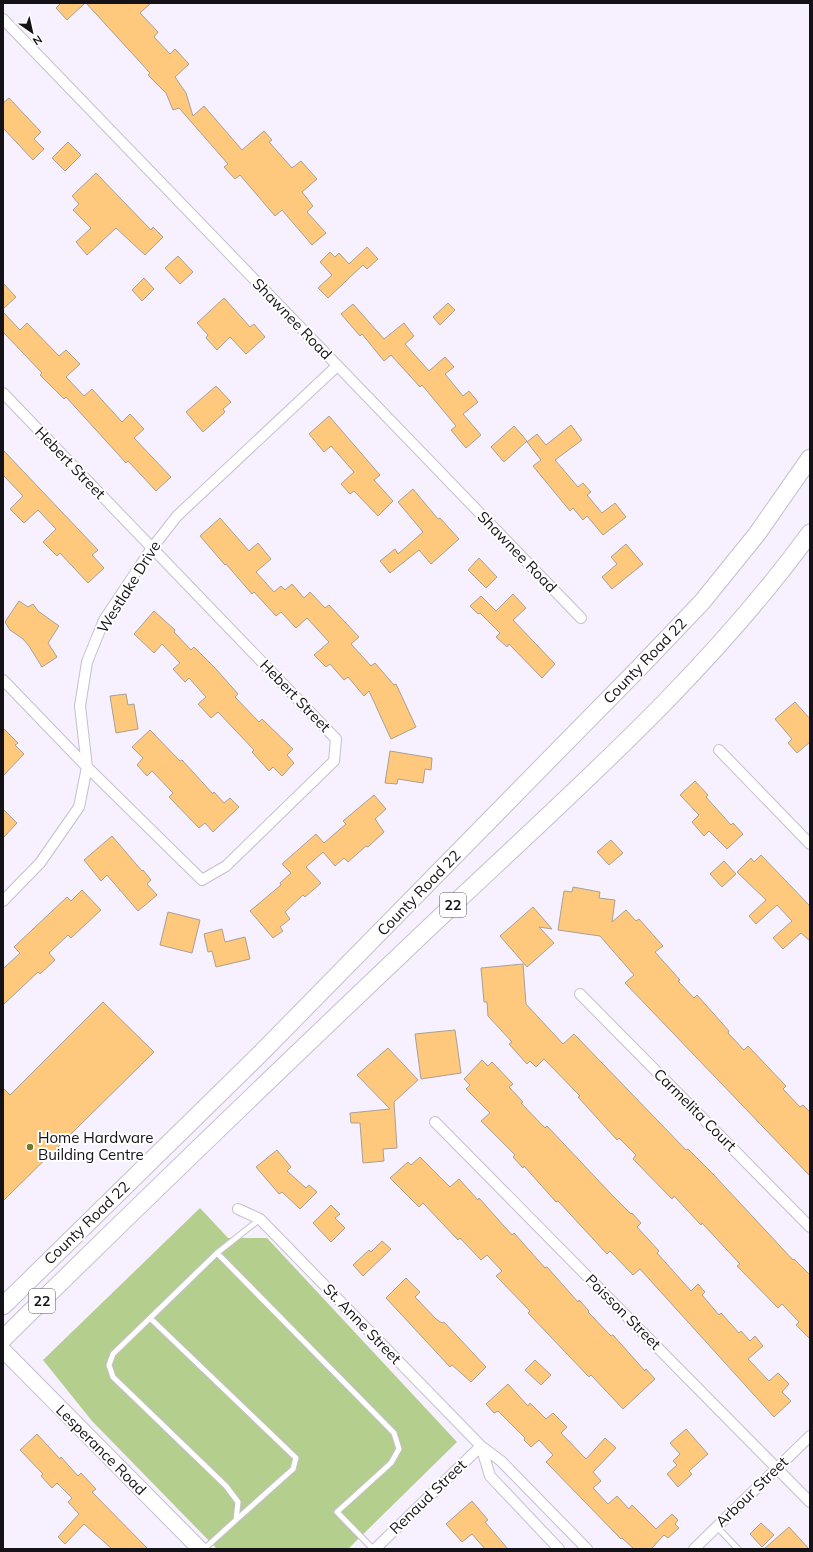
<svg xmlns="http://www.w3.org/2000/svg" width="813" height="1552" font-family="Mulish,sans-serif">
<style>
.green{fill:#b3ce8d}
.building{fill:#fec97c;stroke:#a9a094}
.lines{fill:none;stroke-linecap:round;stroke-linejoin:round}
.lane-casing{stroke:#c6bfcd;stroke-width:7}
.street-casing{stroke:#c6bfcd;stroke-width:12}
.secondary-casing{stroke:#c6bfcd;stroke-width:17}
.primary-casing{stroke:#c6bfcd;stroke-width:19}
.lane{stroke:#fff;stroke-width:5}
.street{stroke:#fff;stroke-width:10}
.secondary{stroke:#fff;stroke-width:15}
.primary{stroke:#fff;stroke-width:17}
.poi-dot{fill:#707a26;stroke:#fff;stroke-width:1.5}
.labels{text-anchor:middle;stroke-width:4;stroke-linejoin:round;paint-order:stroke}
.shield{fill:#fff;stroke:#5b595d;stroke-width:1}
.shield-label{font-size:14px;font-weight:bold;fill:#151217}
.street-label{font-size:15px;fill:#151217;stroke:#fff}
.poi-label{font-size:15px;fill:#151217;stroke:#fff;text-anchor:start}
</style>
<rect width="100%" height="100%" fill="#f7f0fe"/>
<path class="green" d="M200,1208L228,1238H267L457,1442L348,1549H217L92,1421L43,1360Z"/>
<path class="building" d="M61,3H85L67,20L56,8Z
M86,3H151L140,13L158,32L154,37L170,54L175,49L189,64L175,77L186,93L193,116L204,106L242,150L264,131L272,140L269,142L292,168L301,161L317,179L302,192L313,206L307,212L326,233L312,245L282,210L275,216L240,175L235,179L224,167L228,164L179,108L173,110L166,93L148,75L150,73Z
M9,98L41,132L34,139L44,149L33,160L3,128V103Z
M68,142L81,155L65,171L52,158Z
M96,173L151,230L153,227L163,237L145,255L116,228L87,255L76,242L91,228L73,210L79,204L72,196Z
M367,247L378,259L367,269L363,265L328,298L318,288L332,275L320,262L330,252L335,257L339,253L349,264Z
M178,256L193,272L180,284L165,268Z
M144,278L154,289L142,301L132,290Z
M3,283L16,297L3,309Z
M224,298L250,327L254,324L265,337L246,354L230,337L217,350L206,338L208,335L197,323Z
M448,303L455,310L440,325L433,317Z
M353,304L384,339L404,323L414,336L405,344L429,371L445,357L454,367L445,374L463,396L469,391L478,402L463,414L481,435L466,448L451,430L456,426L422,385L420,387L391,355L384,361L362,334L360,336L341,314Z
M3,312L20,330L27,323L59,356L66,350L80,364L66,377L84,396L92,389L122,422L130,414L144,429L134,438L171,477L156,491L128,461L126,463L66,397L64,399L40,375L42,373L3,332Z
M216,386L231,402L223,409L225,412L203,432L186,412Z
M329,416L380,475L374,480L393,501L378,516L354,491L350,494L341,484L354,472L331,446L324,452L309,434Z
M571,425L582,440L555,460L578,487L583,483L591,492L587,495L602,513L615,503L626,517L603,535L587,516L583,520L573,508L570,511L533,466L541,460L527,442L537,434L546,445Z
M514,426L527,441L504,462L491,447Z
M3,450L98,550L92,555L104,568L88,583L60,553L57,556L43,542L56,529L38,510L24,523L10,509L23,496L3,475Z
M413,489L438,519L440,518L459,539L431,564L419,550L390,573L380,561L395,549L398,554L423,532L398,502Z
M220,518L249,551L258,543L271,559L256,572L274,592L281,586L285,590L292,584L304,598L310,592L325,608L329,605L359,637L351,644L371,666L375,663L394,685L396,684L416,727L391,739L369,691L364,696L348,677L344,680L330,664L326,667L314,655L329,642L307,618L296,628L281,612L276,616L254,592L252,594L226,564L225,565L200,536Z
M626,544L643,564L612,589L602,577L617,564L611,557Z
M479,558L497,577L486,588L468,570Z
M513,594L526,608L513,620L555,664L542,678L509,644L507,647L496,637L500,633L480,613L478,614L470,606L481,596L496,611Z
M19,601L28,607L33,604L38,611L59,626L48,643L57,657L42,667L29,646L23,639L10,630L5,622Z
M154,611L175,630L174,632L191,650L194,647L216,669L238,694L235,697L259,722L262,719L293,749L287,755L294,763L282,776L273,767L269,771L252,752L254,750L218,712L211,718L198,704L206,697L189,678L185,682L173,669L180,663L162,644L154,653L134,634Z
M126,694L128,705L134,704L138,729L116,733L110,696Z
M795,702L810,719V742L797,753L788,743L792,739L775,719Z
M3,728L18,743L15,745L24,754L3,776Z
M150,730L180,761L182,760L213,794L214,792L224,803L230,798L239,807L213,832L205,823L199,828L169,797L173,793L152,771L147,776L137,765L143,758L132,747Z
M390,751L432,758L431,770L425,769L423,783L398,779L397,784L385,783Z
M695,781L708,795L706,797L731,825L733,823L743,834L727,849L709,831L704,836L692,822L699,815L680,795Z
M374,795L386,809L375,819L384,832L368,847L366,846L348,862L344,858L335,866L323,852L306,867L321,883L305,897L303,895L285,912L290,919L280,927L283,931L273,938L250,911L281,885L280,883L291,873L282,864L316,834L324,843L346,824L343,821Z
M3,809L17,823L3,838Z
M112,836L142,871L143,870L151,880L147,884L157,895L138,911L107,875L101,881L84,860Z
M611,840L623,853L609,865L597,852Z
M761,855L810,906V941L801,933L783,949L773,938L792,921L777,905L756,924L749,916L766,900L737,872L751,858L754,862Z
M724,861L736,874L722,887L710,874Z
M573,887L600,892L599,898L615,900L612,922L626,910L636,921L639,919L663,946L655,952L680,980L678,981L694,998L697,995L729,1031L728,1033L744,1050L748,1046L786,1086L783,1089L800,1107L803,1105L810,1112V1176L625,983L634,975L600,936L558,930L564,891L572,892Z
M82,890L101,910L71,938L68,935L49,953L55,960L40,974L38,972L3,1005V969L20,953L14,947L67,897L71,901Z
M533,907L552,929L539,927L554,943L527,967L500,936Z
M168,912L200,920L192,953L160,945Z
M222,929L225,942L245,937L250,959L216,967L212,951L208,952L204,934Z
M523,964L526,1004L563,1044L574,1034L686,1150L688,1149L713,1174L793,1260L794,1259L810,1275V1339L796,1325L799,1322L782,1304L778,1308L737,1266L740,1264L702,1223L701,1225L674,1196L672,1199L633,1159L636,1155L619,1138L617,1140L578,1097L580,1096L544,1059L536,1067L530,1061L527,1064L509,1044L512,1042L488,1016L487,1002H484L481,968Z
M103,1002L154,1052L3,1201V1088L10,1095Z
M455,1030L461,1073L421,1079L415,1034Z
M388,1048L418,1080L394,1102L397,1148L383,1149L384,1161L363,1163L360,1123H351L350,1113L390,1109L357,1075Z
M482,1060L488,1066L492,1062L513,1084L509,1087L523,1102L521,1103L545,1128L547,1126L612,1195L631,1214L632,1213L641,1223L637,1227L659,1251L657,1253L691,1291L698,1284L705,1292L702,1295L719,1315L721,1313L739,1333L741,1331L750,1341L755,1336L763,1346L748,1359L769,1381L778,1373L789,1384L782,1392L791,1401L774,1417L640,1269L633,1275L610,1251L607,1254L558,1201L556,1202L524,1166L523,1168L513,1157L515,1155L481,1121L490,1113L466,1089L470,1085L464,1079Z
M277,1150L291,1167L287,1171L306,1188L309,1185L317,1192L300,1209L282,1192L279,1194L256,1167Z
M420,1157L450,1187L459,1179L478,1200L479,1198L512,1235L514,1233L545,1268L547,1267L578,1302L579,1300L589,1311L588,1312L611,1336L613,1335L645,1371L646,1369L655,1379L623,1409L591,1375L589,1377L528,1313L530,1311L496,1276L502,1271L487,1255L481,1260L460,1238L458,1240L423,1203L419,1207L390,1178L408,1162L411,1165Z
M331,1205L340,1214L335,1218L345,1228L331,1242L313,1223Z
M382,1241L391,1249L363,1276L353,1265L369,1250L371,1252Z
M406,1278L420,1292L415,1297L436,1319L442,1323L444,1322L486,1367L471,1382L452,1365L450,1367L386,1298Z
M535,1360L551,1375L541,1385L525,1370Z
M508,1384L528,1406L530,1403L546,1419L553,1413L567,1427L561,1433L586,1459L605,1438L616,1448L593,1472L601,1481L593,1488L608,1504L617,1496L629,1509L632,1505L656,1529L672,1514L678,1520L675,1524L679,1528L668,1538L664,1535L651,1549H634L622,1538L621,1539L546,1462L553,1455L539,1440L531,1447L524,1440L525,1438L498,1411L494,1413L486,1404Z
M686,1429L708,1454L689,1471L692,1474L678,1487L667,1474L677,1465L673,1461L680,1454L670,1443Z
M37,1434L60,1459L61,1457L78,1476L81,1473L96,1489L92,1492L148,1549H112L84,1524L65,1544L58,1537L79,1514L68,1502L72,1498L57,1483L52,1488L41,1476L43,1474L20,1450Z
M472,1501L488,1520L485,1522L508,1549H485L472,1534L462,1542L446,1524Z
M761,1523L774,1535L762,1547L750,1534Z
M789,1527L809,1549H764Z"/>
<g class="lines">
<defs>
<path id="lane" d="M217,1253L260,1219
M150,1318L296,1458L293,1469L236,1520
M717,1527L738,1549
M204,1549L236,1520L238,1502L226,1486L113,1377L109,1365L113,1354L217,1253L394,1433L399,1449L391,1463L337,1512L373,1549"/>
<path id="street" d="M3,19L581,618
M3,393L336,739L334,761L226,866L202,880L87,767L3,680
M719,750L810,844
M3,901L40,863L79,807L87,767L80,706L87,662L104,620L152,548L177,516L337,366
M580,994L810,1227
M435,1122L810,1502
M238,1209L260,1219L481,1446L501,1461L587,1549
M481,1446L490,1476L559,1549
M375,1549L481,1446
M694,1549L810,1436"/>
<path id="secondary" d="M3,1350L200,1549"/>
<path id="primary" d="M3,1306L261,1053L639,668L702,602L757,534L810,458
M3,1339C151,1193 302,1048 453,905C578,787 709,672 810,533"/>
</defs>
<use href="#lane" class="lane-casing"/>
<use href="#street" class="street-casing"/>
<use href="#secondary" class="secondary-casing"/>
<use href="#primary" class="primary-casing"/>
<use href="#lane" class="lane"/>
<use href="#street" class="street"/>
<use href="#secondary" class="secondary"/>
<use href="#primary" class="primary"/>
</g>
<circle class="poi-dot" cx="30" cy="1147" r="4"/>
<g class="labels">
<g class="shield">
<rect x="440" y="893" width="26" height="24" rx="3"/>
<rect x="29" y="1289" width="26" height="24" rx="3"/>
</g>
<g class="shield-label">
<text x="453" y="910">22</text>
<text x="42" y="1306">22</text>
</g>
<g class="street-label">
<text transform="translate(292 319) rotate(46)" y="5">Shawnee Road</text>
<text transform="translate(70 463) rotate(46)" y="5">Hebert Street</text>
<text transform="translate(517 552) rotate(46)" y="5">Shawnee Road</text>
<text transform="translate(129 587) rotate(-58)" y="5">Westlake Drive</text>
<text transform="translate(645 661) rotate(-46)" y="5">County Road 22</text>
<text transform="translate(295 696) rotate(46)" y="5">Hebert Street</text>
<text transform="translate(419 893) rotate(-46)" y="5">County Road 22</text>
<text transform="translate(695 1110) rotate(45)" y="5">Carmelita Court</text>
<text transform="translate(87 1223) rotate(-44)" y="5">County Road 22</text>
<text transform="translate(623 1312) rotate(45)" y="5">Poisson Street</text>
<text transform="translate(362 1324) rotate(46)" y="5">St. Anne Street</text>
<text transform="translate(101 1450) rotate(45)" y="5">Lesperance Road</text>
<text transform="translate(752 1492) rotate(-44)" y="5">Arbour Street</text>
<text transform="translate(428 1497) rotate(-44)" y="5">Renaud Street</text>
</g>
<g class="poi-label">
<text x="38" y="1143">Home Hardware<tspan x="38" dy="17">Building Centre</tspan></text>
</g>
</g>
<rect width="813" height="1552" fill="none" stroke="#151217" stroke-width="8"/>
<g transform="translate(32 32) rotate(146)" stroke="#ffffff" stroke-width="3" paint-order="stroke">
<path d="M0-3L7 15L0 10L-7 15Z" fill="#151217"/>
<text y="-6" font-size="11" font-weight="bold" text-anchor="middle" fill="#151217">N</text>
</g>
</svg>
